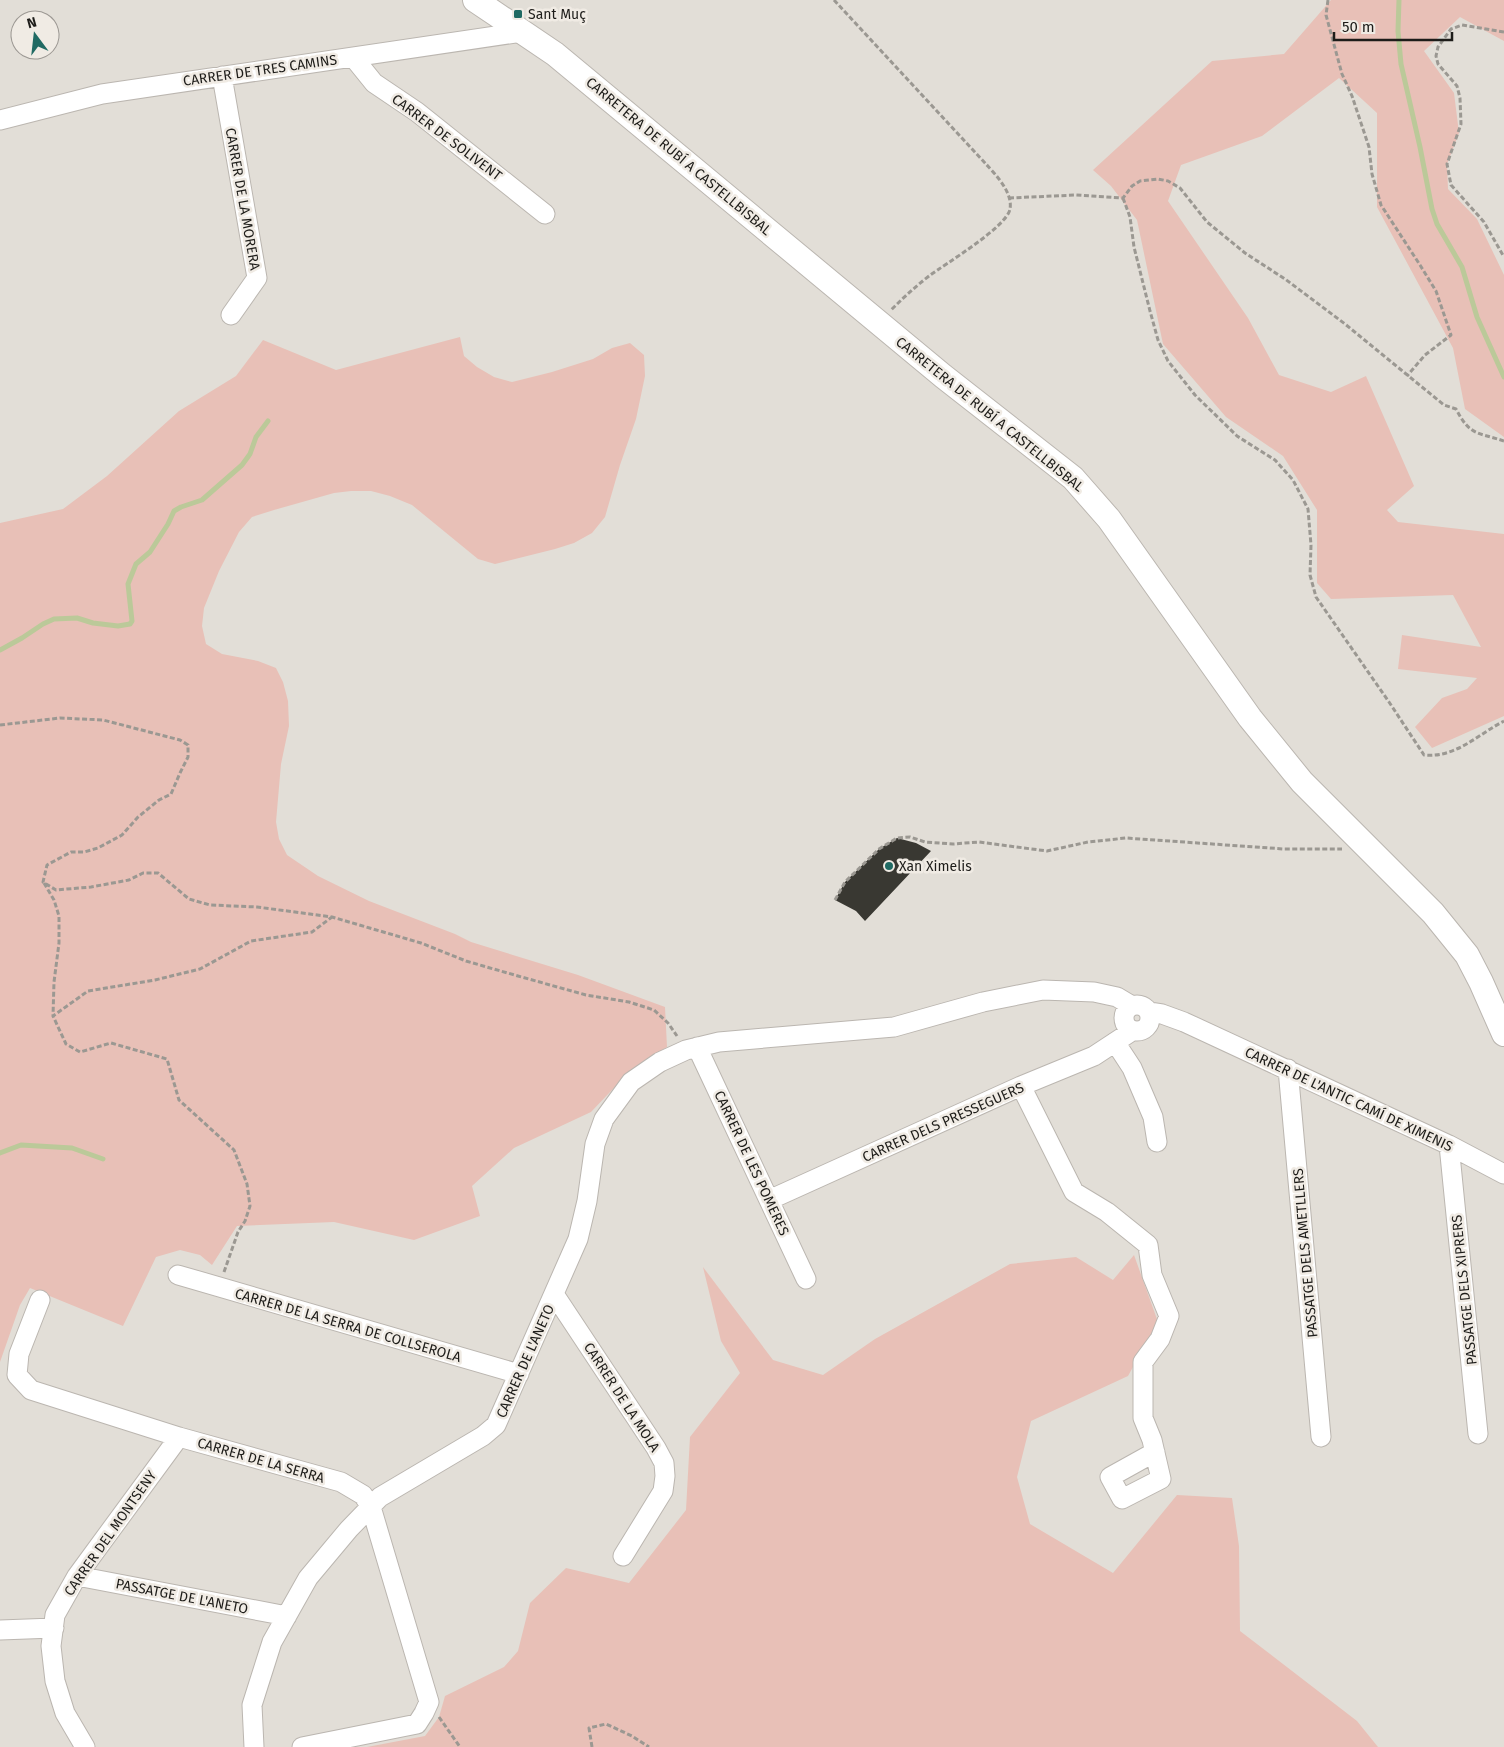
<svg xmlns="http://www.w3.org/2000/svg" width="1504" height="1747" font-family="'Fira Sans',sans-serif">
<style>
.green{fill:#e8c0b7}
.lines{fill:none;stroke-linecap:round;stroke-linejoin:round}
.stream{stroke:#bbc999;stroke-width:5}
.building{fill:#393832}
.minor-casing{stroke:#bbb6b0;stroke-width:21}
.tertiary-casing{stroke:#bbb6b0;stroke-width:26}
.path{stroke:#9b9892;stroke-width:3;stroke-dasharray:5 2.5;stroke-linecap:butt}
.minor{stroke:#fff;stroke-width:19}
.tertiary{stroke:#fff;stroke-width:24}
.poi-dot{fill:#206a63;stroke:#f0ebe4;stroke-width:2}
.labels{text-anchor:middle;stroke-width:5;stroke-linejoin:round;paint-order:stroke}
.poi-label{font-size:14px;fill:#1d1c19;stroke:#f0ebe4;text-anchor:start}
.street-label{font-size:14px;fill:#1d1c19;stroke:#f0ebe4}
</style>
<rect width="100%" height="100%" fill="#e2ded7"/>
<path class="green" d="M1331,0H1504V41L1460,17L1424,51L1454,93L1459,133L1447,164L1448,189L1477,219L1504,275V437L1465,409L1453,348L1377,207V113L1339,78L1262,136L1181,165L1168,201L1248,318L1279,375L1331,392L1366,376L1414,486L1387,510L1398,522L1504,534V716L1432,748L1415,727L1442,698L1467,689L1477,678L1398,669L1402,635L1481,647L1453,595L1331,599L1317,583V510L1283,456L1226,417L1163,344L1137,220L1111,186L1093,170L1212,61L1284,54Z
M460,337L464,356L477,367L494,377L512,382L552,372L593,359L612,348L630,343L644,355L645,376L636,419L620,465L605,517L592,533L574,543L555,549L495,564L478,559L412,505L390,496L371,491H351L334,493L274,510L252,517L239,532L219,571L204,608L202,626L206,644L222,654L258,661L276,668L283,682L288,701L289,726L281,764L276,822L279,839L287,855L318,876L369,901L455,934L471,942L578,975L665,1007L667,1047L632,1069L591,1112L514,1148L472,1186L480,1216L414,1240L334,1222L237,1226L212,1265L200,1255L180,1250L156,1257L123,1326L30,1288L20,1305L0,1362V523L63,509L107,476L179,411L236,376L263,340L336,370Z
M1134,1255L1158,1322L1128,1376L1031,1421L1017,1477L1030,1524L1113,1573L1177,1495L1232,1498L1239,1546L1240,1631L1357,1721L1378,1747H367L425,1736L439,1717L445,1696L504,1667L518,1651L530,1603L566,1568L629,1583L686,1510L690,1437L740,1373L721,1341L703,1267L773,1360L823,1375L875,1339L1010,1264L1076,1257L1113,1280Z"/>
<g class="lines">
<path class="stream" d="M1399,0L1398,31L1401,64L1420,147L1432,209L1437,224L1462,267L1477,317L1504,377
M0,650L22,638L43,624L54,619L77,618L93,623L118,626L130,624L132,621L128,584L136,564L150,552L168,524L174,511L181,507L202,500L242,465L250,454L256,437L268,421
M0,1153L21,1145L72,1148L103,1159"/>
</g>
<path class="building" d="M897,838L916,843L931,851L865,921L856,911L835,900L845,882L879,849Z"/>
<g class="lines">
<defs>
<path id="minor" d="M353,57L374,83L417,112L545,214
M222,76L257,278L231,315
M0,120L102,94L522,32
M1124 1018a13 13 0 1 1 26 0a13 13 0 1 1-26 0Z
M1149,1012L1162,1014L1184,1022L1449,1145L1504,1174
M1115,1042L1132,1068L1153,1117L1157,1142
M697,1047L806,1279
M1288,1069L1321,1437
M1021,1086L1074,1192L1107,1212L1148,1245L1152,1275L1169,1316L1160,1339L1143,1362V1418L1152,1440L1161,1479L1122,1499L1110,1477L1155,1452
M1449,1145L1478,1434
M769,1200L1021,1086L1094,1056L1132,1031
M178,1275L519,1374
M554,1294L656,1448L664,1463L665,1476L663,1491L623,1556
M40,1300L19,1354L17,1375L31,1390L179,1437L341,1482L363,1495L371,1507L429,1702L424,1713L417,1724L302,1747
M77,1576L287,1616
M0,1630L54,1628
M85,1747L65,1713L55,1681L51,1646L55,1615L77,1576L179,1437
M254,1747L252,1705L272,1642L308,1578L349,1529L380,1497L483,1436L496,1425L578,1239L587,1201L595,1144L604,1119L631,1082L660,1062L686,1050L719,1042L894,1027L983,1002L1043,990L1094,992L1117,997L1132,1006"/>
<path id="tertiary" d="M475,0L555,54L943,376L1073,478L1109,519L1250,718L1302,782L1433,913L1467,955L1481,982L1504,1034"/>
</defs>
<use href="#minor" class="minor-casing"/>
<use href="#tertiary" class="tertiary-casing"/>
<path class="path" d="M834,0L985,163C995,174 1013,192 1010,209C1007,227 945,264 929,276C915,287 903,298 891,310
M1328,0L1326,15L1342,74L1352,96L1369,147L1372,174L1381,205L1420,265L1436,291L1451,335L1425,355L1407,376
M1504,32L1462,25L1451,29L1438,47L1436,56L1438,64L1457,86L1460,98L1461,124L1447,164L1451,185L1484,222L1504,257
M1009,198L1076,195L1123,198L1132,186L1140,181L1158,179L1168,181L1180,188L1207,222L1245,253L1285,279L1345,324L1444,405L1456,409C1470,436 1477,432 1504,441
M1123,198L1130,217L1134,247L1150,311L1158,340L1168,361L1195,395L1237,436L1275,460L1293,480L1308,509L1311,545L1310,575L1316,597L1389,702L1424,755C1456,758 1477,735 1504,721
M0,725L60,718L103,720L180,740L188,745V757L180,773L171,794L159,800L138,817L122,835L98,848L84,852H71L47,865L43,882L56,890L91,887L129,880L143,873H158L189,899L210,905L257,907L332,917L421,943L466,961L518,976L586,995L629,1002L654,1010L668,1023L677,1036
M44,883L54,900L59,916V943L54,982L53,1016
M835,900L845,882L879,849L897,838L910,837L925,842L953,844L979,842L1047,851L1088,842L1126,838L1284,849H1342
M224,1272L238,1232L245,1221L250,1206L247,1184L234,1150L179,1100L167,1059L111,1043L80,1052L66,1044L53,1016L88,991L155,980L200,969L251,941L312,932L332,917
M439,1717L460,1747
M592,1747L589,1728L606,1724L632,1736L649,1747"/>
<use href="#minor" class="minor"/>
<use href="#tertiary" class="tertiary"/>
</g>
<g class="poi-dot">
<rect x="513" y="9" width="10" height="10" rx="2.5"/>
<circle cx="889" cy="866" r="5"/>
</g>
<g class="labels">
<g class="poi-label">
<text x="528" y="19">Sant Muç</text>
<text x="899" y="871">Xan Ximelis</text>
</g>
<g class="street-label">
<text transform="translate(260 70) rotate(-8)" y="5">CARRER DE TRES CAMINS</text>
<text transform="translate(447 137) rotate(37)" y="5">CARRER DE SOLIVENT</text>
<text transform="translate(679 156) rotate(40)" y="5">CARRETERA DE RUBÍ A CASTELLBISBAL</text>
<text transform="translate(243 199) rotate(80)" y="5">CARRER DE LA MORERA</text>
<text transform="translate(990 414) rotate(39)" y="5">CARRETERA DE RUBÍ A CASTELLBISBAL</text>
<text transform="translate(1349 1099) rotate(25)" y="5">CARRER DE L'ANTIC CAMÍ DE XIMENIS</text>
<text transform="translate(943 1122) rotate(-24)" y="5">CARRER DELS PRESSEGUERS</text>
<text transform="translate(752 1163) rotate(65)" y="5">CARRER DE LES POMERES</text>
<text transform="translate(1305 1253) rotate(-95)" y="5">PASSATGE DELS AMETLLERS</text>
<text transform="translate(1464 1290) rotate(-96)" y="5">PASSATGE DELS XIPRERS</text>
<text transform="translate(348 1325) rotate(16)" y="5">CARRER DE LA SERRA DE COLLSEROLA</text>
<text transform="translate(525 1361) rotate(-66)" y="5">CARRER DE L'ANETO</text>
<text transform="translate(622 1397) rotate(57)" y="5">CARRER DE LA MOLA</text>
<text transform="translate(261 1460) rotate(16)" y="5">CARRER DE LA SERRA</text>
<text transform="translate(110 1533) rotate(-55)" y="5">CARRER DEL MONTSENY</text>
<text transform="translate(182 1596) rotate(11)" y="5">PASSATGE DE L'ANETO</text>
</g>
</g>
<g transform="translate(35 35) rotate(345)"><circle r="24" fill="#f0ebe4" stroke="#9c9893"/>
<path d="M0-4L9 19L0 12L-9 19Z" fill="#206a63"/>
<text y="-8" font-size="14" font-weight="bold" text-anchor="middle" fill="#1d1c19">N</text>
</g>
<path d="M1334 32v8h118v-8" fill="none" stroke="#1d1c19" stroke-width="2.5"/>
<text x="1342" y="32" font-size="15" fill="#1d1c19" stroke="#f0ebe4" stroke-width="4" paint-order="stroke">50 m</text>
</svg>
